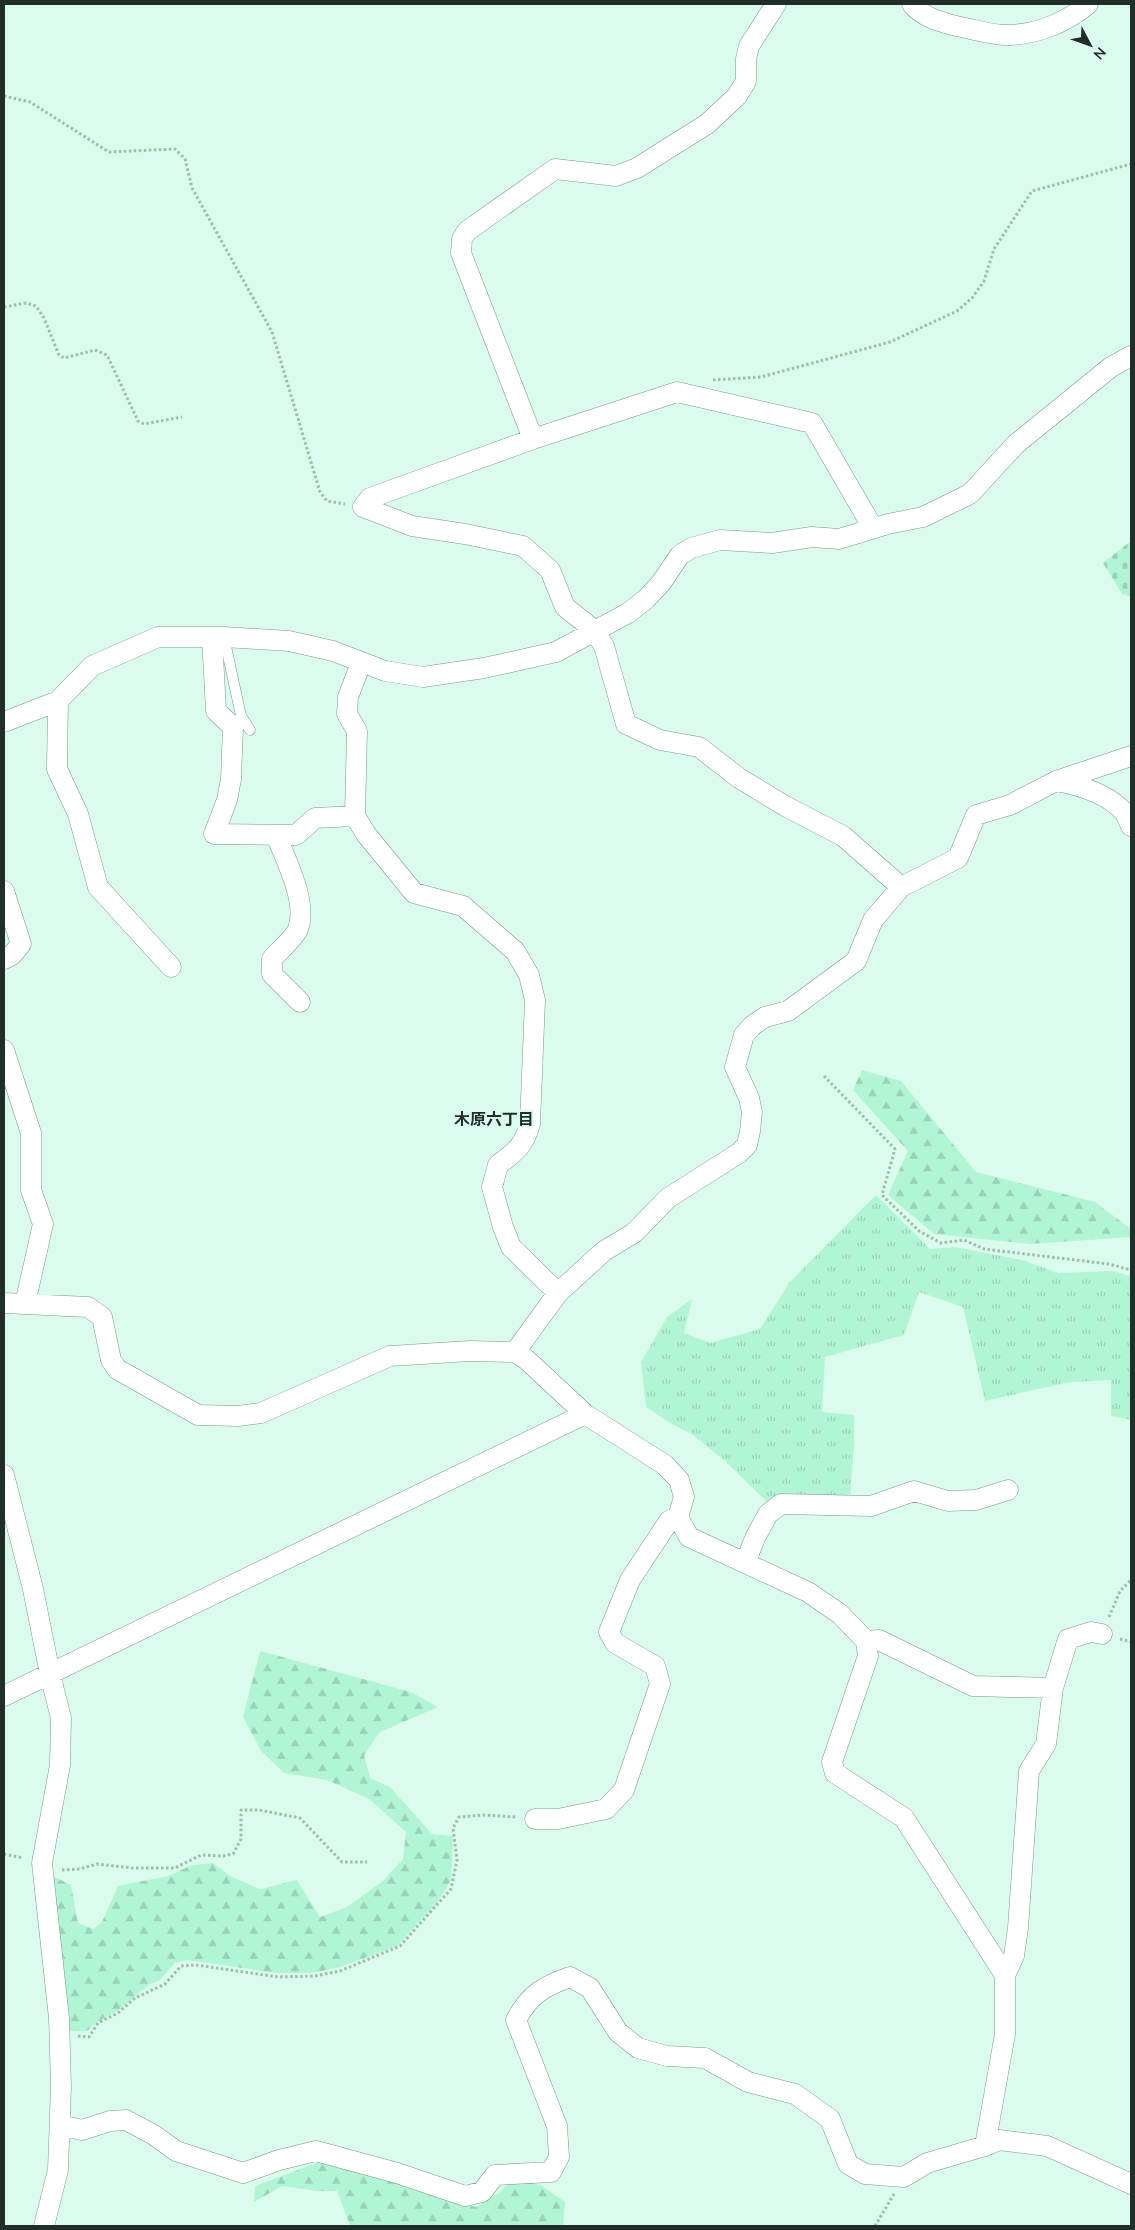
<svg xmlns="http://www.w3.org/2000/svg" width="1135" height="2230" font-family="'Nunito Sans','Noto Sans JP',sans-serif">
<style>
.grass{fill:url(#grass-tufts)}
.forest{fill:url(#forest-firs)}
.cemetery{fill:url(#cemetery-stones)}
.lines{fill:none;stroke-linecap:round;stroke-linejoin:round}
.lane-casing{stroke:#799889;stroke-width:11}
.street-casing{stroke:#799889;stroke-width:21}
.path{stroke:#a0bbae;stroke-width:3;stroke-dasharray:2.5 2.5;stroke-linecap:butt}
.lane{stroke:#fff;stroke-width:10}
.street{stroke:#fff;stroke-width:20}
.labels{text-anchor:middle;stroke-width:5;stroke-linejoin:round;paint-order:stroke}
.neighbourhood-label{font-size:16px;font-weight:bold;fill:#212d28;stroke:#dbfcec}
</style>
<defs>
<pattern id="grass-tufts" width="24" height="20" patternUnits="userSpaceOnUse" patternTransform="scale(1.25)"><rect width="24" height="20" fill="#b2f5d5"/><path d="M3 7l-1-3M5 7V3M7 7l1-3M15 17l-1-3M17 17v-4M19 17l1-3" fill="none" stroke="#99d2b7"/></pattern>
<pattern id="forest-firs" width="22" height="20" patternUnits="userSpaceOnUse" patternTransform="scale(1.25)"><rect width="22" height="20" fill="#b2f5d5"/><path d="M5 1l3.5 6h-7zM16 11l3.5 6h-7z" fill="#99d2b7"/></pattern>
<pattern id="cemetery-stones" width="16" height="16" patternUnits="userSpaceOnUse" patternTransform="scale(1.25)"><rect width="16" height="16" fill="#b2f5d5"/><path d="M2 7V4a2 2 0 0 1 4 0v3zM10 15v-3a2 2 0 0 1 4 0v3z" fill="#99d2b7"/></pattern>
</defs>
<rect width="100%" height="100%" fill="#dbfcec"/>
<path class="grass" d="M876,1195L930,1249L955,1247L1022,1260L1058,1273L1112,1271L1131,1276V1420L1111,1416V1380L1070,1382L985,1401L963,1307L919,1292L904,1335L825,1357L822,1412L854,1415V1445L850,1498L766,1501L725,1461L693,1435L670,1423L646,1407L641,1362L667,1317L692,1299L684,1333L710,1343L760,1329L789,1283Z"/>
<path class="forest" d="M862,1070L901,1081L976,1172L1095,1202L1131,1229V1237L1030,1244L934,1234L888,1195L908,1151L853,1090Z
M260,1651L411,1692L438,1707L380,1732L364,1755L370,1778L390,1787L432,1834L453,1836L451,1880L437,1903L397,1946L341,1967L311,1973H276L187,1960L175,1963L159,1981L150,1984L119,2010L97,2022L87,2031H68L52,1876L71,1885L78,1923L93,1929L102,1922L118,1886L168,1876L192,1865L213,1863L230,1876L260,1889L297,1880L320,1917L347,1907L383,1881L403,1859L406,1832L369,1799L327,1780L284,1773L261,1751L243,1717Z
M322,2161L476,2207L499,2193L513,2177L541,2185L565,2202L563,2226H350L337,2191H317L282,2186L254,2202L255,2186Z"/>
<path class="cemetery" d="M1131,541V597L1122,594L1103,563Z"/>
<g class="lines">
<defs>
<path id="lane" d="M224,637L241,716L250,730"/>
<path id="street" d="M912,4C922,17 941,22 956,26C973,29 993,36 1010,35C1038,34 1067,22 1088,4
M533,439L461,253L462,239L467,231L555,169L616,176L637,168L707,124L737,96L746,81V59L749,46L776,4
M873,528L812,423L677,392L533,439L370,498L363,507L412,526L465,534L523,546L550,570L565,607L594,630L604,646L626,724L660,740L699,747L739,778L785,806L843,836L901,887
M212,637L216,711L233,727L231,779L227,800L214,834L296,835L315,818L355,816
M361,663L348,697L347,714L357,731L355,816L366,834L414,893L463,906L515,951L529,975L535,1000L530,1124C524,1146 515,1152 498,1165L492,1187L503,1227L511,1247L558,1293
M58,701L57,769L78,814L98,887L171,967
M4,722L58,701L92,666L158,637H224L289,641L333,651L385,671L423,677L484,668L556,652L628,613L646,599L661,583L680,555L691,548L720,540L772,543L812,537L839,539L888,524L923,517L970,494L1016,444L1111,367L1131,356
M1056,781C1078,785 1108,794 1124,812C1127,816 1129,822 1131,826
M276,835C286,861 308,902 298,929C295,937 278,952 272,959V974L300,1002
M4,891L21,944L12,955L4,959
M4,1050L31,1133V1190L43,1224L25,1304
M4,1303L88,1307L102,1317L111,1360L117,1369L198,1415L238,1416L261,1413L390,1356L470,1351L515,1352L527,1360L585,1414L665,1465L679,1480L684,1497L678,1517L689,1537L808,1592L840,1614L866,1641L868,1656L832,1762L835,1773L904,1818L1005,1975
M515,1352L558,1293L604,1251L634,1233L668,1198L739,1153L747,1145L750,1131L752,1112L749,1098L735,1067L744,1035L752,1026L765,1017L788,1011L856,961L873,920L901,887L958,858L976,815L1010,805L1056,781L1131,756
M4,1475L33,1589L50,1674L61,1718L60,1765L42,1863L59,2018L61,2086L58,2170L44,2226
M745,1563L756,1536L768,1514L781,1504L871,1506L914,1491L948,1501L976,1500L1008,1490
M866,1641L879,1640L973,1686L1053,1688
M4,1696L585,1414
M535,1819H558L606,1809L624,1790L660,1684L655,1666L615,1643L609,1632L630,1580L669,1521L678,1517
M60,2125L82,2130L110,2121L126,2120L154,2135L176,2151L243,2173L279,2160L316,2151L397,2173L465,2196L482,2192L495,2175L551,2172L559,2157L557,2126L516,2020C529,1995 544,1986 570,1977L590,1988L618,2032L638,2048L667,2056L705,2058L748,2082L795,2094L830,2119L848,2164L865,2174L904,2177L927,2163L985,2146L1005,2034V1975L1014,1956L1018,1928L1029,1771L1046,1744L1053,1688L1068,1639L1091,1632L1102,1634
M985,2146L999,2140L1047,2146L1131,2184"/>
</defs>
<use href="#lane" class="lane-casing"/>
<use href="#street" class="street-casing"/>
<path class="path" d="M4,96L30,102L109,152L175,149L185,159L192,188L272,332L320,492L327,501L345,504
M4,307L26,303L36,306L44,318L59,355L64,358L95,350L107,355L138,421L144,424L182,417
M713,380L761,377L890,342L957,311L972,298L984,281L994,249L1032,191L1131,164
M824,1076L895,1149L882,1195L919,1231L941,1243L964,1240L984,1249L1109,1264L1131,1270
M1109,1617L1120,1591L1131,1580
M1120,1639L1131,1642
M4,1854L23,1858
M62,1870L80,1869L97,1864L132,1868H175L201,1855L223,1856L233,1854L241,1839V1810H259L300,1818L342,1862H367
M78,2036L89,2037L98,2023L118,2013L135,1998L165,1984L181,1966L196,1965L278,1977L315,1976L340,1971L400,1946L451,1889L457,1860L453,1828L459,1817L483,1815L516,1817
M875,2226L894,2194"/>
<use href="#lane" class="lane"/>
<use href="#street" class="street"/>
</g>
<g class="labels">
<g class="neighbourhood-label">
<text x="494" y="1125">木原六丁目</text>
</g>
</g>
<rect width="1135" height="2230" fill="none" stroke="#212d28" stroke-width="10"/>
<g transform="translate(1090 45) rotate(131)" stroke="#dbfcec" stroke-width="4" paint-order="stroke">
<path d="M0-4L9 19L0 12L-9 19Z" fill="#212d28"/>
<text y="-8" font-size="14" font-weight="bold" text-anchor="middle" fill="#212d28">N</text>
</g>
</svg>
